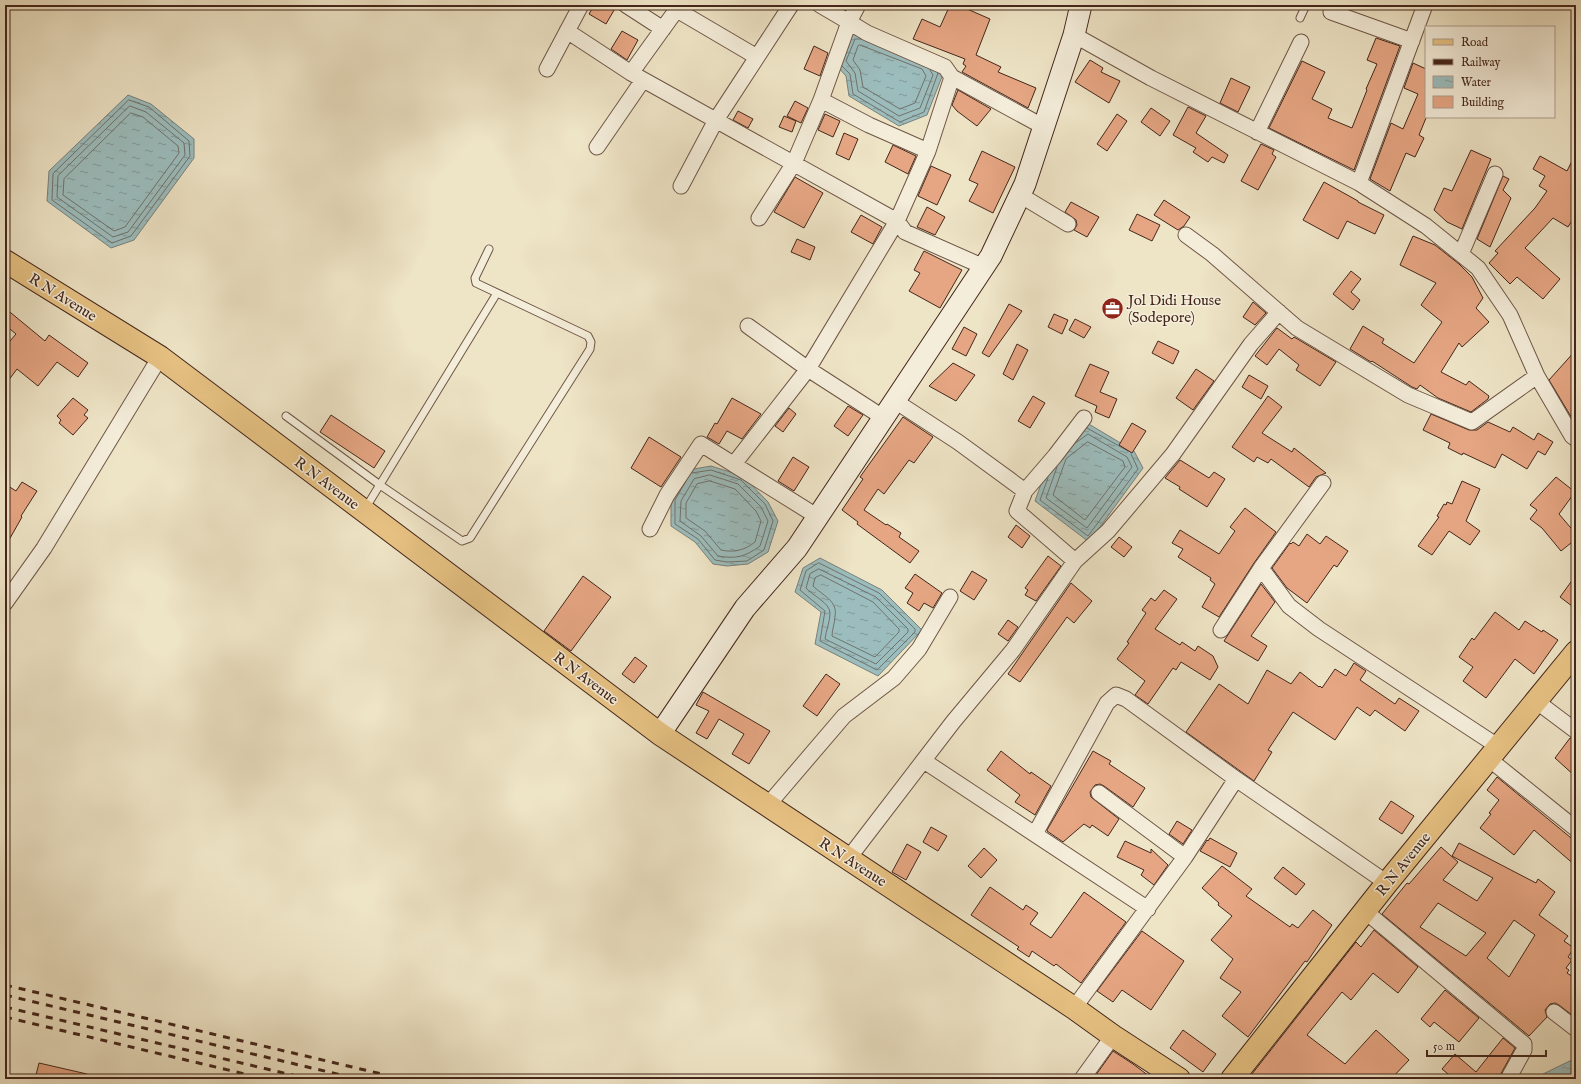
<svg xmlns="http://www.w3.org/2000/svg" width="1581" height="1084" font-family="'IM FELL English',serif">
<style>
.water{fill:url(#water-ripples);stroke:#79817c}
.lines{fill:none;stroke-linecap:round;stroke-linejoin:round}
.shore{stroke:#70726c;stroke-width:1}
.building{fill:#e6a683;stroke:#44261b;fill-rule:evenodd}
.lane-casing{stroke:#6e5646;stroke-width:9}
.street-casing{stroke:#6e5646;stroke-width:17}
.secondary-casing{stroke:#44261b;stroke-width:23}
.primary-casing{stroke:#44261b;stroke-width:24}
.lane{stroke:#f4edda;stroke-width:7}
.street{stroke:#f4edda;stroke-width:15}
.secondary{stroke:#f4edda;stroke-width:21}
.primary{stroke:#e7c283;stroke-width:22}
.rail{stroke:#44261b;stroke-width:3;stroke-dasharray:7 7;stroke-linecap:butt}
.labels{text-anchor:middle;stroke-width:3;stroke-linejoin:round;paint-order:stroke}
.street-label{font-size:15px;fill:#44261b;stroke:#f4edda}
.poi-label{font-size:15px;fill:#44261b;stroke:#f4edda;text-anchor:start}
</style>
<defs>
<pattern id="water-ripples" width="26" height="14" patternUnits="userSpaceOnUse"><rect width="26" height="14" fill="#9cbdbd"/><path d="M2 4q2-2 4 0t4 0M15 11q2-2 4 0t4 0" fill="none" stroke="#819999"/></pattern>
</defs>
<rect width="100%" height="100%" fill="#eee4c6"/>
<filter id="stains"><feTurbulence type="fractalNoise" baseFrequency=".005" numOctaves="4"/><feColorMatrix values="0 0 0 0 .2 0 0 0 0 .09 0 0 0 0 .02 0 0 0 .5 -.17"/></filter>
<radialGradient id="worn" r=".72"><stop offset=".6" stop-color="#630" stop-opacity="0"/><stop offset="1" stop-color="#630" stop-opacity=".3"/></radialGradient>
<path class="water" d="M850,26L943,74L927,115L899,126L849,96L846,76L835,64Z
M128,95L151,104L194,139V158L134,240L111,248L47,201L49,171Z
M1087,423L1134,451L1143,468L1089,542L1035,501L1053,450Z
M711,466L743,476L768,502L778,521L768,552L748,564L727,566L713,564L695,542L671,526V499L688,470Z
M820,558L882,590L922,630L878,676L815,644L821,612L795,592L803,568Z
M1576,1058V1079H1539L1543,1074Z"/>
<g class="lines">
<path class="shore" d="M861,39H855L846,61L855,73L858,91L899,116L920,108L933,75L930,70
M860,45L922,69L926,76L915,103L900,109L863,87L860,70L853,60L858,46Z
M842,66L850,74L853,94L900,122L924,112L938,73
M129,100L149,107L189,141L190,156L131,236L112,243L52,200L53,174Z
M130,106L146,112L184,143L185,155L128,232L113,237L57,197L58,176Z
M131,113L143,117L178,146L179,153L125,227L114,231L63,195L64,179Z
M1087,428L1128,451
M1088,442L1123,461L1125,467L1085,520L1053,495L1066,459Z
M1057,467L1046,498L1087,528L1132,467L1127,457L1088,434L1074,444
M710,475L738,484L761,507L768,521L760,546C745,557 736,559 718,556L701,536L680,521L681,501L694,479Z
M1048,478L1040,500L1088,536L1138,469L1131,454
M686,481L675,500V524L698,539L715,560L727,562L747,561L764,550L773,521L765,504L741,480L711,470L692,473
M710,481L735,489L756,511L761,521L755,542C745,550 734,553 721,550L705,531L686,518V503L697,484Z
M819,563L879,593L915,629V632L877,670L820,641L825,611L800,590L806,571Z
M819,569L876,597L908,629V632L876,664L825,639C826,630 830,622 830,613C830,603 812,595 806,588L810,574Z
M821,575L873,602L899,629V632L875,657L832,636C832,629 835,623 835,616C838,601 822,595 813,586L815,578Z"/>
</g>
<path class="building" d="M594,5H617L606,24L589,14Z
M950,5H958L990,19L976,55L1001,67L998,72L1036,88L1028,108L962,72L966,66L963,64L965,59L913,39L922,19L940,27Z
M622,31L638,40L627,60L611,49Z
M1376,38L1400,46L1354,170L1269,128L1302,61L1325,72L1312,99L1332,109L1328,118L1352,128L1367,90L1366,89L1377,64L1367,60Z
M814,46L828,53L820,76L804,69Z
M1090,60L1103,68L1101,72L1120,81L1109,103L1075,82Z
M1413,63L1426,69V118L1419,135L1424,138L1415,157L1406,153L1390,191L1370,179L1391,123L1403,129L1418,94L1404,88Z
M1231,78L1250,87L1238,112L1220,103Z
M958,90L991,109L977,126L957,111L952,105Z
M795,101L808,108L801,123L787,116Z
M1188,107L1206,116L1196,133L1228,155L1224,163L1212,157L1208,162L1193,152L1196,148L1173,135Z
M1151,108L1170,121L1160,136L1141,122Z
M738,111L753,119L748,128L733,120Z
M825,114L840,121L833,137L818,130Z
M1117,114L1127,121L1107,151L1097,144Z
M784,116L796,121L792,132L779,127Z
M844,133L858,139L849,160L836,154Z
M1261,144L1274,150L1272,154L1276,157L1258,190L1241,181Z
M893,145L916,156L908,174L885,162Z
M1471,150L1491,159L1462,229L1447,222L1434,210L1444,188L1452,191Z
M982,151L1015,167L993,213L969,201L978,184L969,180Z
M1576,153V214L1568,227L1553,218L1525,248L1560,279L1543,299L1517,277L1510,284L1489,263L1498,253L1495,251L1535,208L1547,191L1539,186L1545,176L1533,169L1540,156L1567,171Z
M931,166L951,175L937,205L918,196Z
M1503,176L1509,179L1503,190L1511,198L1490,247L1477,239Z
M795,177L823,193L804,228L774,212Z
M1324,182L1358,201V202L1384,215L1375,234L1347,221L1338,239L1303,220Z
M1164,200L1190,217L1184,226L1178,230L1154,215Z
M1071,202L1099,217L1087,237L1074,230L1077,225L1076,220L1065,212Z
M927,207L945,217L935,235L917,227Z
M1137,214L1160,225L1152,241L1129,230Z
M861,215L882,227L873,244L851,232Z
M1413,236L1435,245L1459,264L1472,277L1483,298L1476,308L1489,322L1462,347L1459,343L1441,372L1466,385L1469,381L1489,396L1488,399L1471,412L1438,398L1420,385L1417,389L1412,387L1372,361L1371,362L1350,349L1363,326L1384,339L1382,343L1414,363L1442,322L1421,305L1436,283L1400,265Z
M797,239L815,247L810,260L791,252Z
M924,251L962,270L940,308L909,291L920,273L914,270Z
M1351,271L1361,279L1351,292L1360,300L1353,310L1333,294Z
M1253,302L1266,313L1255,325L1243,317Z
M1009,304L1022,311L989,357L982,353Z
M5,308L45,341L49,335L88,363L78,377L57,362L38,386L17,369L5,385V347L16,334L5,325Z
M1054,314L1068,320L1062,334L1048,327Z
M1075,319L1091,327L1084,338L1069,330Z
M964,327L977,334L966,356L952,349Z
M1277,328L1292,339L1294,337L1336,362L1320,386L1296,370L1299,365L1279,349L1267,365L1255,356Z
M1158,341L1179,351L1173,364L1152,353Z
M1017,344L1028,350L1013,380L1003,374Z
M1576,350V425L1549,380Z
M953,363L975,375L956,401L929,386Z
M1090,364L1109,372L1100,392L1117,399L1109,418L1095,412L1097,406L1075,396Z
M1196,369L1214,381L1193,410L1176,398Z
M1249,375L1268,386L1261,399L1242,387Z
M1033,396L1045,403L1030,428L1018,421Z
M1268,396L1282,407L1262,433L1292,452L1294,448L1326,473L1316,477L1309,487L1271,459L1268,463L1257,457L1254,462L1232,447Z
M73,398L88,410L84,415L88,418L73,435L59,423L61,420L57,416Z
M732,398L761,414L742,439L727,431L719,444L707,437L715,423L717,424Z
M848,406L863,415L848,436L834,426Z
M789,408L796,414L783,432L775,426Z
M1431,414L1469,430H1477L1488,422L1510,432L1513,427L1534,440L1538,433L1553,442L1545,455L1538,451L1527,469L1502,454L1495,468L1463,453L1462,455L1448,448L1450,443L1423,430Z
M331,415L385,451L374,468L320,432Z
M903,417L933,437L914,463L909,460L884,494L878,489L864,510L886,525L887,524L901,533L899,537L919,551L910,563L857,524L858,522L842,510L863,479L860,477Z
M1132,423L1146,431L1132,453L1119,445Z
M649,437L681,457L661,487L631,468Z
M793,457L809,467L794,491L778,481Z
M1180,460L1209,478L1214,472L1225,479L1207,507L1179,489L1180,487L1165,478Z
M1556,477L1575,492L1559,514L1576,534V539L1561,551L1542,528L1530,519L1537,510L1530,505Z
M1462,481L1480,489L1466,521L1480,531L1470,545L1449,531L1432,555L1418,546L1439,517L1437,516L1444,504L1446,505L1447,502L1452,504Z
M22,482L37,491L21,516L22,517L5,547V484L16,491Z
M1245,508L1276,532L1254,563L1219,617L1202,607L1215,584L1210,580L1211,578L1178,557L1183,549L1172,543L1180,530L1219,554L1235,531L1230,527Z
M1016,525L1030,536L1022,548L1008,537Z
M1307,534L1320,544L1326,536L1348,551L1337,567L1334,565L1307,603L1287,588L1272,568L1290,543L1291,544L1293,542L1299,546Z
M1119,537L1132,547L1124,557L1111,547Z
M1048,556L1061,566L1036,601L1025,595L1028,590L1025,588Z
M972,571L987,580L974,600L960,591Z
M915,574L942,593L933,608L924,603L919,611L907,603L913,593L905,588Z
M1576,575V609L1560,597Z
M583,576L611,597L571,651L544,631Z
M1071,583L1092,601L1074,623L1067,617L1020,682L1008,674Z
M1261,584L1275,602L1251,636L1267,646L1258,661L1224,641Z
M1164,590L1177,599L1155,629L1180,645L1182,642L1195,651L1198,646L1213,656L1218,667L1210,680L1181,662L1176,670L1173,668L1148,704L1135,695L1145,681L1117,659L1129,643L1127,642L1146,613L1142,610L1151,598L1155,601Z
M1495,612L1519,630L1525,621L1542,632L1543,630L1558,640L1534,674L1515,659L1486,698L1463,681L1473,667L1459,657L1472,638L1474,640Z
M1008,620L1018,627L1008,641L998,634Z
M635,657L647,666L634,683L622,674Z
M1354,663L1366,671L1360,680L1395,704L1399,698L1419,711L1405,731L1375,710L1370,716L1357,707L1335,740L1293,712L1268,750L1272,752L1254,781L1186,732L1219,684L1248,704L1267,670L1291,684L1300,672L1319,687L1320,686L1322,688L1335,669L1346,676Z
M826,674L840,684L817,716L803,706Z
M703,692L770,731L749,764L732,754L744,734L719,719L707,739L696,733L709,711L696,705Z
M1570,738L1576,740V777L1555,758Z
M1001,751L1030,774L1031,772L1051,786L1035,815L1015,802L1020,795L987,770Z
M1093,751L1111,761L1109,764L1145,788L1133,807L1104,786L1100,784L1095,785L1090,792L1091,797L1119,819L1108,836L1092,825L1090,828L1084,824L1063,842L1047,831V830Z
M1497,777L1576,842V866L1534,830L1514,855L1480,828L1491,814L1489,813L1499,800L1487,790Z
M1391,801L1414,816L1402,834L1379,819Z
M1177,821L1192,830L1183,844L1169,834Z
M931,827L947,836L938,851L923,842Z
M1210,838L1237,853L1230,867L1200,851L1207,840L1208,841Z
M1125,841L1151,853V849L1168,865L1154,885L1141,875L1144,870L1117,857Z
M1459,843L1536,883L1538,879L1555,892L1539,915L1568,936L1564,941L1574,948L1568,957L1572,960L1566,968L1569,970L1567,973L1576,979V1009L1572,1015L1559,1005L1555,1003L1550,1004L1545,1010L1547,1017L1529,1036L1382,914L1407,883L1409,884L1441,847L1458,862L1443,880L1477,901L1493,878L1452,856ZM1438,903L1486,933L1466,956L1420,927ZM1514,920L1535,935L1509,977L1487,958Z
M907,844L921,852L906,880L892,872Z
M984,848L997,860L981,878L968,866Z
M1222,866L1252,889L1246,896L1290,927L1292,924L1298,928L1313,910L1332,925L1307,962L1305,961L1248,1037L1222,1016L1241,992L1220,978L1233,959L1211,940L1232,916L1218,905L1219,903L1202,888Z
M1283,867L1305,884L1296,895L1274,878Z
M990,887L1023,910L1026,905L1038,913L1030,924L1051,938L1084,892L1126,922L1081,983L1056,964L1054,966L1032,951L1029,957L1017,949L1019,947L971,915Z
M1374,930L1418,967L1398,993L1373,973L1351,1000L1342,992L1307,1035L1345,1064L1376,1030L1409,1060L1391,1079H1248L1356,942L1361,947Z
M1142,931L1184,961L1151,1010L1122,990L1113,1002L1097,991Z
M1445,990L1479,1018L1459,1042L1434,1022L1430,1027L1421,1019Z
M1183,1030L1216,1054L1203,1072L1170,1048Z
M1503,1038L1515,1048L1498,1079H1454L1442,1069L1455,1054L1476,1072Z
M1113,1051L1133,1064L1153,1079H1093Z
M39,1063L87,1074V1079H35Z"/>
<g class="lines">
<defs>
<path id="lane" d="M1300,18L1306,5
M286,416L380,485L462,541L470,538L590,349L591,342L588,336L476,283L475,278L489,249
M365,509L497,293"/>
<path id="street" d="M626,5L663,29
M820,5L849,22L858,5
M677,10L757,57
M1331,12L1412,41
M567,31L631,73L897,221L905,232L984,267
M1074,35L1151,78L1359,183L1426,226L1478,268L1510,315L1537,376L1572,436L1576,439
M547,69L581,5
M631,73L680,5
M821,100L869,125L928,151
M1257,132L1301,42
M597,147L643,80
M1359,183L1425,5
M681,186L716,120L791,5
M1020,195L1068,224
M759,218L794,163L821,100L849,22L867,33L945,67L952,77L1044,127
M1186,235L1212,254L1297,328L1408,395L1472,422L1537,376
M1461,254L1495,174
M748,326L808,369L884,418
M895,401L958,442L1025,491L1017,511L1075,561
M734,464L808,369L897,221L928,151L952,77
M1025,491L1055,456L1084,418
M650,529L667,495L701,444L818,517
M1261,568L1289,606L1319,629L1499,747
M5,603L44,548L160,357
M1221,630L1261,568L1323,483
M1536,701L1576,731
M1489,759L1576,829
M924,761L1148,909
M1236,779L1387,883
M767,806L844,716L894,678L919,649L950,597
M1035,834L1107,703L1116,695L1126,699L1236,779L1185,857
M848,859L953,722L1013,650L1075,561L1108,531L1173,454L1251,344L1279,312
M1365,911L1524,1044V1050L1508,1079
M1074,1008L1185,857L1099,793
M1554,1012L1576,1029
M1082,1079L1113,1036"/>
<path id="secondary" d="M660,734L745,608L797,548L991,256L1025,184L1074,35L1081,5"/>
<path id="primary" d="M5,261L160,357L660,734L1074,1008L1113,1036L1179,1079
M1232,1079L1387,883L1576,652"/>
</defs>
<use href="#lane" class="lane-casing"/>
<use href="#street" class="street-casing"/>
<use href="#secondary" class="secondary-casing"/>
<use href="#primary" class="primary-casing"/>
<use href="#lane" class="lane"/>
<use href="#street" class="street"/>
<use href="#secondary" class="secondary"/>
<use href="#primary" class="primary"/>
<path class="rail" d="M5,985L403,1079
M5,995L358,1079
M5,1007L309,1079
M5,1017L266,1079"/>
</g>
<defs>
<symbol id="office-disc" viewBox="-11 -11 22 22"><circle r="9.5" fill="#8f2418" stroke="#f4edda"/><path d="M-6-3h4V-5.5h4V-3h4V5H-6ZM-1-4.5V-3h2v-1.5ZM-6 0V1H6V0Z" fill="#fff"/></symbol>
</defs>
<g fill-rule="evenodd">
<use href="#office-disc" x="1100" y="296" width="25" height="25"/>
</g>
<g class="labels">
<g class="street-label">
<text transform="translate(63 297) rotate(32)" y="5">R N Avenue</text>
<text transform="translate(327 483) rotate(37)" y="5">R N Avenue</text>
<text transform="translate(586 678) rotate(37)" y="5">R N Avenue</text>
<text transform="translate(853 862) rotate(33)" y="5">R N Avenue</text>
<text transform="translate(1403 864) rotate(-51)" y="5">R N Avenue</text>
</g>
<g class="poi-label">
<text x="1128" y="305">Jol Didi House<tspan x="1128" dy="17">(Sodepore)</tspan></text>
</g>
</g>
<rect width="1581" height="1084" fill="none" stroke="#eee4c6" stroke-width="20"/>
<rect x="6" y="6" width="1569" height="1072" fill="none" stroke="#44261b" stroke-width="2"/>
<rect x="10" y="10" width="1561" height="1064" fill="none" stroke="#44261b"/>
<rect x="1425" y="26" width="130" height="92" fill="#f4edda" stroke="#ae9d8e"/>
<rect x="1433" y="39" width="20" height="6" fill="#e7c283" stroke="#ae9d8e"/>
<text x="1461" y="46" font-size="12" fill="#44261b">Road</text>
<rect x="1433" y="59" width="20" height="6" fill="#44261b" stroke="#ae9d8e"/>
<text x="1461" y="66" font-size="12" fill="#44261b">Railway</text>
<rect x="1433" y="76" width="20" height="12" fill="url(#water-ripples)" stroke="#ae9d8e"/>
<text x="1461" y="86" font-size="12" fill="#44261b">Water</text>
<rect x="1433" y="96" width="20" height="12" fill="#e6a683" stroke="#ae9d8e"/>
<text x="1461" y="106" font-size="12" fill="#44261b">Building</text>
<path d="M1427 1050v6h119v-6" fill="none" stroke="#44261b" stroke-width="2"/>
<text x="1433" y="1050" font-size="12" fill="#44261b" stroke="#f4edda" stroke-width="3" paint-order="stroke">50 m</text>
<rect width="100%" height="100%" filter="url(#stains)"/>
<rect width="100%" height="100%" fill="url(#worn)"/>
</svg>
